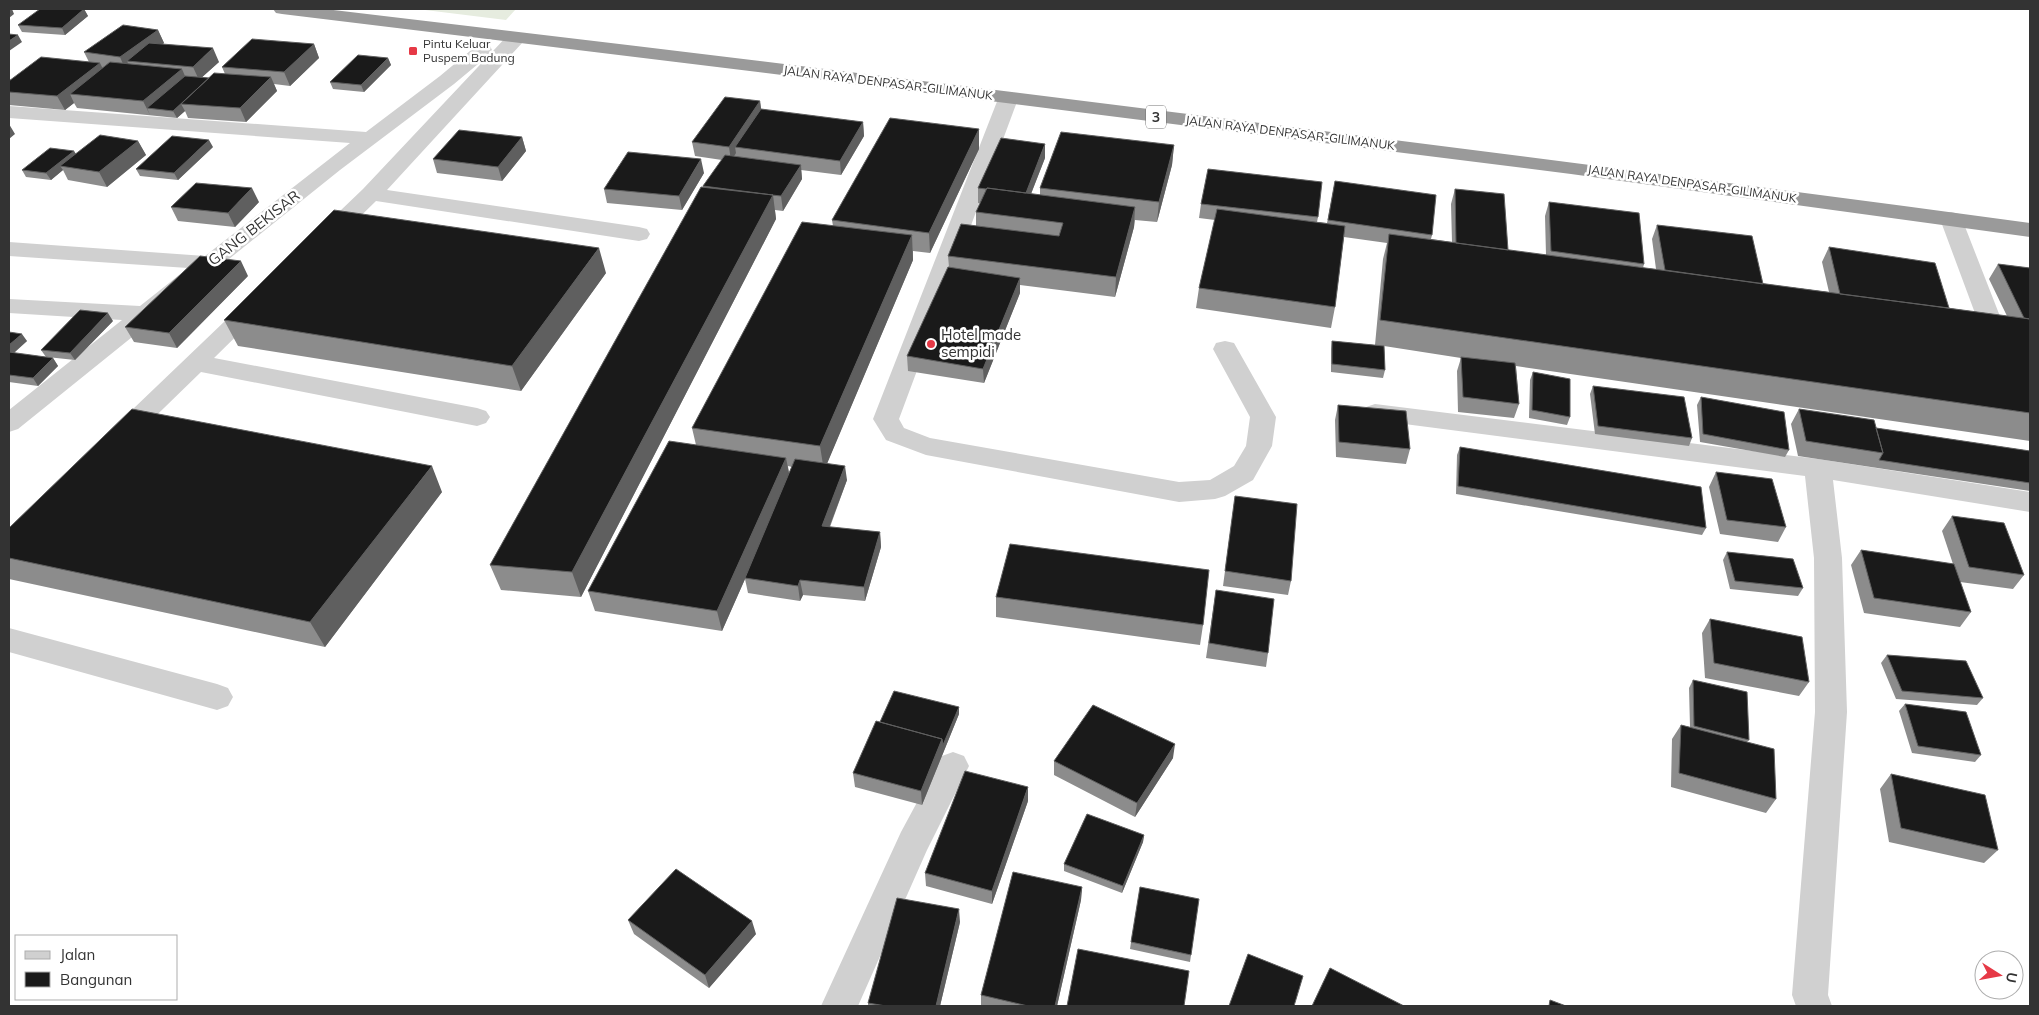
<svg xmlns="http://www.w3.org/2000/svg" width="2039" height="1015" font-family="Mulish,sans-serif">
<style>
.green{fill:#e6ecdf}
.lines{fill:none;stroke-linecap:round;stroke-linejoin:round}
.minor{fill:#d0d0d0;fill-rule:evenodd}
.highway{fill:#9a9a9a;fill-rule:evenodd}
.wall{fill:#8c8c8c;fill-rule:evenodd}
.shaded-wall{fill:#5f5f5f}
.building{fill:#1a1a1a;stroke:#5f5f5f}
.poi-dot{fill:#e63946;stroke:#fff;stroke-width:2}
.labels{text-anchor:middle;stroke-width:5;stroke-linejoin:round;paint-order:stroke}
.far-poi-label{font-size:12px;fill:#333;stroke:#fff;text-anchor:start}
.far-street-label{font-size:12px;fill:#333;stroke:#fff}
.shield{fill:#fff;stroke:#707070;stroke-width:1}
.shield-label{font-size:14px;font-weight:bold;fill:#333}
.street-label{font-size:15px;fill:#333;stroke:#fff}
.poi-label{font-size:15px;fill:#333;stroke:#fff;text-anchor:start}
</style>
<rect width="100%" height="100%" fill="#fff"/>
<path class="green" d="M417,9H516L506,20Z"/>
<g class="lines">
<path class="minor" d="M516,32L523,34L525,38L523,42L387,190L639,227L647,229L650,234L647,239L639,241L376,201L332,244L324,246L316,244L313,239L316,234L363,189L509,34Z
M483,44L490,46L492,50L490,54L454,84L340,170L219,267L18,429L9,432V410L122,320L9,313V299L140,306L188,268L9,256V242L205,256L350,143L9,118V106L366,132L440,76L476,46Z
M1008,93L1015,95L1018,99L899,419L904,428L930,438L1179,482L1210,480L1234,466L1246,446L1250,417L1213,349L1216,343L1225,341L1234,343L1276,417L1272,446L1253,480L1225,496L1215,499L1179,502L926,455L886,440L873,419L998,99L1001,95Z
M1951,212L1959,214L1962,219L2003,324L1999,329L1991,332L1983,329L1979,324L1940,219L1943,214Z
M257,296L265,298L269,303L265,308L214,358L477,408L486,411L490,417L486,423L477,426L201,372L128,443L119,446L110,443L106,437L110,431L249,298Z
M1375,404L1818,459L2030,492V512L1833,480L1842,558L1847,712L1828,995L1832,1006H1796L1792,995L1815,712L1814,558L1805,476L1366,419L1362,413L1366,407Z
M9,628L217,684L228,688L233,697L228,706L217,710L9,652Z
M953,752L964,756L969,766L927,850L858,1006H821L901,832L942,756Z"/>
<path class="highway" d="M273,9H325C894,76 1462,147 2030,223V237L1571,174L758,72L282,14L276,13Z"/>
</g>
<path class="wall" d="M84,9L88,16L65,35L22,32L18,25Z
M158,30L164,43L163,44L219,62L202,77L209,78L225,74L222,67L314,44L319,58L290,86L274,84L277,91L246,122L188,118L185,111L177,118L77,108L74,103L65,110L9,105V80L89,62L84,52Z
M388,58L391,65L364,92L333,89L330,82Z
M760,101L761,109L863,122L864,136L841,175L801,170L802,179L783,211L775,210L776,219L581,597L501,590L490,565L703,186L722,160L695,156L692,142Z
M979,129V149L930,253L913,251V260L827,463L847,480L830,527L880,532L881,547L865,601L803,595L800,601L748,593L745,579L722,631L595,611L588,591L696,445L692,428L833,226L832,220ZM788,466L792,467L789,474Z
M522,137L526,151L502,181L437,173L433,159Z
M138,141L146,155L107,187L68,180L63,170L51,180L26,177L22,170L74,151L76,154Z
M1174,145L1172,165L1157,222L1135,220L1134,227L1115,297L1020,285V293L984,383L908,371L907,356L949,267L948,256L976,226V212L980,203H978V188L1045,158L1031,194L1040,195V188Z
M213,147L178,180L140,176L136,169Z
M704,173L682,210L607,203L604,189Z
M1335,181L1432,235L1431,239L1452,242L1451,204L1455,189L1508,250L1546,255L1545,216L1549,202L1644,264L1643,268L1656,269L1652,239L1657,225L1763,284L1829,292L1822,262L1829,247L1949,308L2007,316L1989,279L1998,264L2030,268V441L1516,366L1519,404L1514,418L1458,412L1457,371L1461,358L1384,346L1385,370L1383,378L1331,372V349L1332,341L1384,346L1375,345L1383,259L1387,243L1344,237L1335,307L1331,328L1196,308L1199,288L1215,220L1199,218L1201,204L1318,217L1317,222L1327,223Z
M259,202L235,227L178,221L171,207Z
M606,273L521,391L238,346L224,320Z
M248,276L177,348L134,342L125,327Z
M113,321L75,360L47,357L53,358L58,366L38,386L9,382V332L27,341L14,353L46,357L41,350Z
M1533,372L1570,417L1567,425L1529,418L1530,380Z
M1593,386L1692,438L1689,446L1595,434L1590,394Z
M1701,397L1789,450L1785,457L1700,442L1697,405Z
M1338,405L1410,449L1406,464L1336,457L1335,420Z
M1799,409L1876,428L2030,451V491L1798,456L1791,424Z
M1460,447L1706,528L1702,535L1456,494L1457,455Z
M1716,472L1786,527L1778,542L1720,534L1709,487Z
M442,492L325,647L9,579V528Z
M1235,496L1291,581L1288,595L1223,586Z
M1952,516L2024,575L2013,589L1960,582L1971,612L1960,627L1864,613L1851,565L1861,550L1953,564L1942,531Z
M1727,552L1803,588L1798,596L1730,589L1723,560Z
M1216,590L1268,653L1266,667L1206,658Z
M996,597L1203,625L1200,645L996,617Z
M1710,619L1809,682L1799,696L1705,678L1702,633Z
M1887,655L1983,698L1977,705L1896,699L1881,663Z
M1693,680L1749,740L1747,742L1776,799L1766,813L1671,787L1672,739L1681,725L1690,727L1689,688Z
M1905,704L1981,755L1975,762L1912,753L1899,711Z
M959,707V714L922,805L855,787L853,773L880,722Z
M1173,758L1135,817L1054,775V761Z
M1891,774L1998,850L1984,863L1889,842L1880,789Z
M1028,801L992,904L926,886L925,873Z
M1144,835L1143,842L1122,893L1064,871V864Z
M1082,887L1081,900L1057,1006H981V995Z
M628,920L756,934L709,988L634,934Z
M960,922L940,1006H868V1003Z
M1131,942L1191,955L1190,962L1130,949Z"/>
<path class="shaded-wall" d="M9,9H12L14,14L9,18Z
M84,9L88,16L65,35L62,28Z
M158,30L164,43L139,62L127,61L130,68L126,71L120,57Z
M18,35L22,42L9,51V41Z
M314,44L319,58L290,86L284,72Z
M213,48L219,62L199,80L193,67Z
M388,58L391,65L364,92L361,85Z
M100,63L107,77L70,94L74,103L65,110L57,96Z
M182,69L188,83L147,108L150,115L143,101Z
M271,77L277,91L246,122L240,108Z
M211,78L181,104L185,111L177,118L173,111Z
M760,101L762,115L735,147L736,153L731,161L729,147Z
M863,122L864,136L841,175L840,161Z
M9,124L15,134L9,139Z
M979,129V149L930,253L929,233Z
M522,137L526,151L502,181L498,167Z
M209,140L213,147L178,180L174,173Z
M138,141L146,155L107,187L99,172Z
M1045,144V158L1025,209V195Z
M1174,145L1172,165L1157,222L1159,202Z
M74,151L78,158L60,166L63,170L51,180L46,173Z
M701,159L704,173L682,210L679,196Z
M801,165L802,179L783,211L781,196Z
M252,188L259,202L235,227L228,213Z
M773,195L776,219L581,597L572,572Z
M1135,207L1134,227L1115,297L1116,277Z
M912,235L913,260L824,471L820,446Z
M599,248L606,273L521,391L512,366Z
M241,261L248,276L177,348L169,333Z
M1020,278V293L984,383L983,369Z
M108,313L113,321L75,360L70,353Z
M22,334L27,341L9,357V345Z
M53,358L58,366L38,386L33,378Z
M786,458L790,478L745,578V579L722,631L717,611Z
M432,466L442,492L325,647L310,622Z
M845,466L847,480L824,541L822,526Z
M880,532L881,547L865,601L864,587Z
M800,580L803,595L800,601L798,586Z
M959,707V714L922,805L921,791L942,739Z
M1175,744L1173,758L1135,817L1137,803Z
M1028,787V801L992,904V891Z
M1144,835L1143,842L1122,893L1123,886Z
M1082,887L1081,900L1057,1006H1055Z
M959,909L960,922L940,1006H936Z
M752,921L756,934L709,988L705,975Z"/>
<path class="building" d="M40,9H84L62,28L18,25Z
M123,25L158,30L120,57L84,52Z
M9,34L18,35L9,41Z
M252,39L314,44L284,72L222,67Z
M149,43L213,48L193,67L127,61Z
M358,55L388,58L361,85L330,82Z
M41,57L100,63L57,96L9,92V81Z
M110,62L182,69L143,101L70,94Z
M214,73L271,77L240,108L181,104Z
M185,76L209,78L173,111L147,108Z
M725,97L760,101L729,147L692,142Z
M761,109L863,122L840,161L735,147Z
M890,118L979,129L929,233L832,220Z
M459,130L522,137L498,167L433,159Z
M1061,132L1174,145L1159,202L1040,188Z
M100,135L138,141L99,172L60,166Z
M172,136L209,140L174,173L136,169Z
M1001,138L1045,144L1026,193L987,188L986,189L978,188Z
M50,148L74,151L46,173L22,170Z
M628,152L701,159L679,196L604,189Z
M725,155L801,165L781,196L772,195H773L703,186Z
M1208,169L1322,182L1318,217L1201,204Z
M1335,181L1436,195L1432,235L1328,220Z
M196,183L252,188L228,213L171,207Z
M701,187L773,195L572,572L490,565Z
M987,188L1135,207L1116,277L948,256L961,224L1059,236L1063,223L976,212Z
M1455,189L1504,194L1508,250L1456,243Z
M1549,202L1639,213L1644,264L1551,251Z
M1217,209L1345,226L1335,307L1199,288Z
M334,210L599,248L512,366L224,320Z
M802,222L912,235L820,446L692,428Z
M1657,225L1752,236L1763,284L1665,270Z
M1389,234L2030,319V413L1380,320Z
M1829,247L1935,263L1949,308L1840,294Z
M200,256L241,261L169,333L125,327Z
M1998,264L2030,268V319L2024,318Z
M948,267L1020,278L983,369L907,356Z
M80,310L108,313L70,353L41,350Z
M9,332L22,334L9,345Z
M1332,341L1384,346L1385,370L1332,364Z
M9,352L53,358L33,378L9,375Z
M1461,357L1515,363L1519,404L1463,397Z
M1533,372L1570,379V417L1532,410Z
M1593,386L1684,397L1692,438L1598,426Z
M1701,397L1784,412L1789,450L1703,434Z
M1338,405L1406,411L1410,449L1339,442Z
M132,409L432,466L310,622L9,558V528Z
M1799,409L1874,420L1883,453L1806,441Z
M1876,428L2030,451V483L1879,460L1883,453Z
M669,441L786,458L717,611L588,591Z
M1460,447L1701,487L1706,528L1458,486Z
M795,459L845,466L822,526L880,532L864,587L800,580L798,586L745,578Z
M1716,472L1772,479L1786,527L1727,520Z
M1235,496L1297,504L1291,581L1225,571Z
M1952,516L2004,523L2024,575L1969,567Z
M1010,544L1209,570L1203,625L996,597Z
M1861,550L1954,564L1971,612L1874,598Z
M1727,552L1793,559L1803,588L1735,581Z
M1216,590L1274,599L1268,653L1209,643Z
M1710,619L1802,637L1809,682L1714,663Z
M1887,655L1966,661L1983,698L1902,691Z
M1693,680L1747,692L1749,740L1694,726Z
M894,691L959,707L943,745L942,739L880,722Z
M1905,704L1966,712L1981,755L1918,746Z
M1093,705L1175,744L1137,803L1054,761Z
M876,721L942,739L921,791L853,773Z
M1681,725L1774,749L1776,799L1679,773Z
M965,771L1028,787L992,891L925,873Z
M1891,774L1985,795L1998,850L1901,828Z
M1087,814L1144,835L1123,886L1064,864Z
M676,869L752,921L705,975L628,920Z
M1013,872L1082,887L1055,1006H1028L981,995Z
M1140,887L1199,899L1191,955L1131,942Z
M897,898L959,909L936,1006H886L868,1003Z
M1078,949L1189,971L1184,1006H1067Z
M1248,954L1303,976L1294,1006H1229Z
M1330,968L1404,1006H1312Z
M1550,1000L1566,1006H1549Z"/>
<g class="poi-dot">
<rect x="408" y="46" width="10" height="10" rx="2.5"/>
<circle cx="931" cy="344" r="5"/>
</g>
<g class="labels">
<g class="far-poi-label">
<text x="423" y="48">Pintu Keluar<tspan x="423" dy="14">Puspem Badung</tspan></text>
</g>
<g class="far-street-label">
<text transform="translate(888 83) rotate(7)" y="4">JALAN RAYA DENPASAR-GILIMANUK</text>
<text transform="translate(1290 133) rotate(7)" y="4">JALAN RAYA DENPASAR-GILIMANUK</text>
<text transform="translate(1692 184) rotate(8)" y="4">JALAN RAYA DENPASAR-GILIMANUK</text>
</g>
<rect class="shield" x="1146" y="105.5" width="20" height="23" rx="4"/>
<g class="shield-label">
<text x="1156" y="122">3</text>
</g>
<g class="street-label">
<text transform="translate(254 228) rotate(-38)" y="5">GANG BEKISAR</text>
</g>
<g class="poi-label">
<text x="941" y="340">Hotel made<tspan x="941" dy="17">sempidi</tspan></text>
</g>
</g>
<rect width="2039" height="1015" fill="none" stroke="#333333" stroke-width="20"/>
<rect x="15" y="935" width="162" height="65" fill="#ffffff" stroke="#adadad"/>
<rect x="25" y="951" width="25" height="8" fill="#d0d0d0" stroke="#adadad"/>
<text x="60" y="960" font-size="15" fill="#333333">Jalan</text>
<rect x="25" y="972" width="25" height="15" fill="#1a1a1a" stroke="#adadad"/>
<text x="60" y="985" font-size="15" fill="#333333">Bangunan</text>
<g transform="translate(1999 975) rotate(101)"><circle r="24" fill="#ffffff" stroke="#adadad"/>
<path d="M0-4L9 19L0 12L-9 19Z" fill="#e63946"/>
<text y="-8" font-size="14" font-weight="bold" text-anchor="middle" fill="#333333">U</text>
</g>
</svg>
